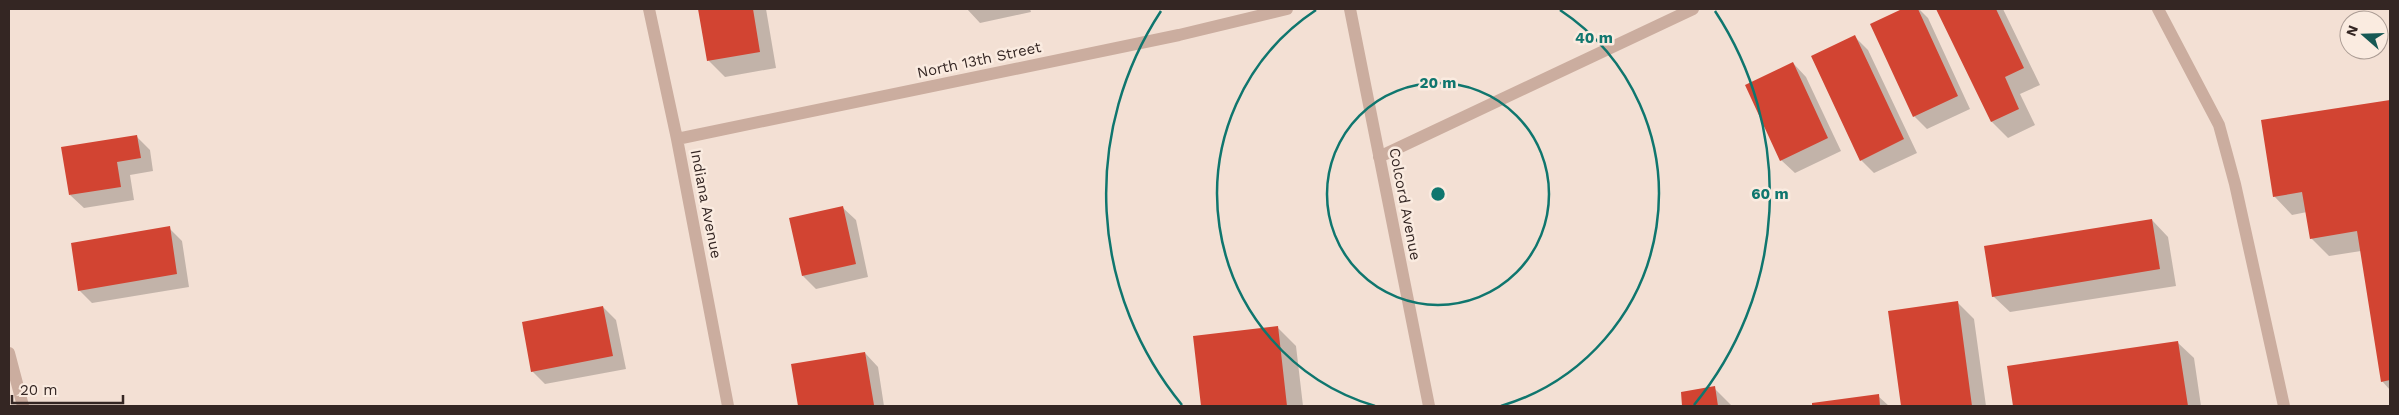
<svg xmlns="http://www.w3.org/2000/svg" width="2399" height="415" font-family="'Work Sans',sans-serif">
<style>
.shadow{fill:#0003}
.building{fill:#d24432}
.lines{fill:none;stroke-linecap:round;stroke-linejoin:round}
.minor{stroke:#cbad9f;stroke-width:12}
.ring{fill:none;stroke:#0f766e;stroke-width:2.5}
.labels{text-anchor:middle;stroke-width:5;stroke-linejoin:round;paint-order:stroke}
.street-label{font-size:15px;fill:#342623;stroke:#faebe0}
.centre{fill:#0f766e;stroke:#faebe0;stroke-width:2.5}
.ring-label{font-size:15px;text-anchor:middle;font-weight:bold;fill:#0f766e;stroke:#faebe0;stroke-width:5;stroke-linejoin:round;paint-order:stroke}
</style>
<rect width="100%" height="100%" fill="#f3e0d4"/>
<path class="shadow" d="M700,9H766L776,68L725,77L709,61Z
M967,9H1030L1031,12L980,23Z
M1905,9H1919L1928,18L1970,109L1927,129L1914,116L1872,25Z
M1937,9H2003L2040,85L2020,94L2035,125L2008,138L1992,122Z
M1855,37L1868,50L1917,153L1874,173L1861,160Z
M1793,63L1806,77L1841,151L1795,173L1781,160Z
M2390,102V390L2382,381L2361,251L2329,256L2311,238L2307,212L2292,215L2274,196L2262,121Z
M137,137L150,150L153,171L130,175L134,200L84,208L70,195Z
M842,207L856,220L868,277L816,289L803,276Z
M2152,220L2168,237L2176,286L2010,312L1993,296Z
M169,228L182,241L189,287L92,303L79,290Z
M1957,302L1974,319L1986,406H1902L1889,312Z
M603,307L616,320L626,369L545,384L532,371Z
M1278,328L1296,346L1303,406H1202L1194,337Z
M2177,342L2194,358L2201,406H2014L2009,367Z
M865,353L878,367L884,406H799L793,365Z
M1714,388L1732,406H1684L1682,393Z
M1878,396L1889,406H1814L1813,404Z"/>
<path class="building" d="M698,9H753L760,52L707,61Z
M1902,9H1918L1958,96L1913,117L1870,24Z
M1936,9H1996L2024,68L2005,77L2019,109L1991,122Z
M1855,35L1904,139L1860,161L1811,56Z
M1793,62L1828,138L1780,161L1745,85Z
M2390,100V380L2381,382L2357,231L2310,239L2302,192L2273,197L2261,120Z
M137,135L141,158L117,162L121,187L69,195L61,147Z
M843,206L856,264L802,276L789,218Z
M2152,219L2160,269L1992,297L1984,246Z
M170,226L177,274L78,291L71,243Z
M1958,301L1972,406H1901L1888,311Z
M603,306L613,356L531,372L522,322Z
M1278,326L1287,406H1201L1193,336Z
M2178,341L2188,406H2013L2007,366Z
M865,352L874,405L798,406L791,364Z
M1715,386L1718,406H1682L1681,392Z
M1879,394L1880,406H1812V403Z"/>
<g class="lines">
<path class="minor" d="M649,9L677,139L728,406
M1350,9L1429,406
M2158,9L2219,125L2235,184L2284,406
M677,139L1179,35L1287,9
M1379,157L1693,9
M9,353L23,406"/>
</g>
<g class="ring">
<circle cx="1438" cy="194" r="111"/>
<path d="M1375 406A221 221 0 0 1 1316 10M1560 10A221 221 0 0 1 1501 406"/>
<path d="M1182 405A332 332 0 0 1 1161 11M1715 11A332 332 0 0 1 1694 405"/>
</g>
<g class="labels">
<g class="street-label">
<text transform="translate(979 60) rotate(-12)" y="5">North 13th Street</text>
<text transform="translate(706 204) rotate(79)" y="5">Indiana Avenue</text>
<text transform="translate(1405 204) rotate(79)" y="5">Colcord Avenue</text>
</g>
</g>
<circle cx="1438" cy="194" r="8" class="centre"/>
<g class="ring-label">
<text x="1594" y="43">40 m</text>
<text x="1438" y="88">20 m</text>
<text x="1770" y="199">60 m</text>
</g>
<rect width="2399" height="415" fill="none" stroke="#342623" stroke-width="20"/>
<g transform="translate(2364 35) rotate(290)"><circle r="24" fill="#faebe0" stroke="#ab9c94"/>
<path d="M0-4L9 19L0 12L-9 19Z" fill="#165854"/>
<text y="-8" font-size="14" font-weight="bold" text-anchor="middle" fill="#342623">N</text>
</g>
<path d="M12 395v8h111v-8" fill="none" stroke="#342623" stroke-width="2.5"/>
<text x="20" y="395" font-size="15" fill="#342623" stroke="#faebe0" stroke-width="4" paint-order="stroke">20 m</text>
</svg>
